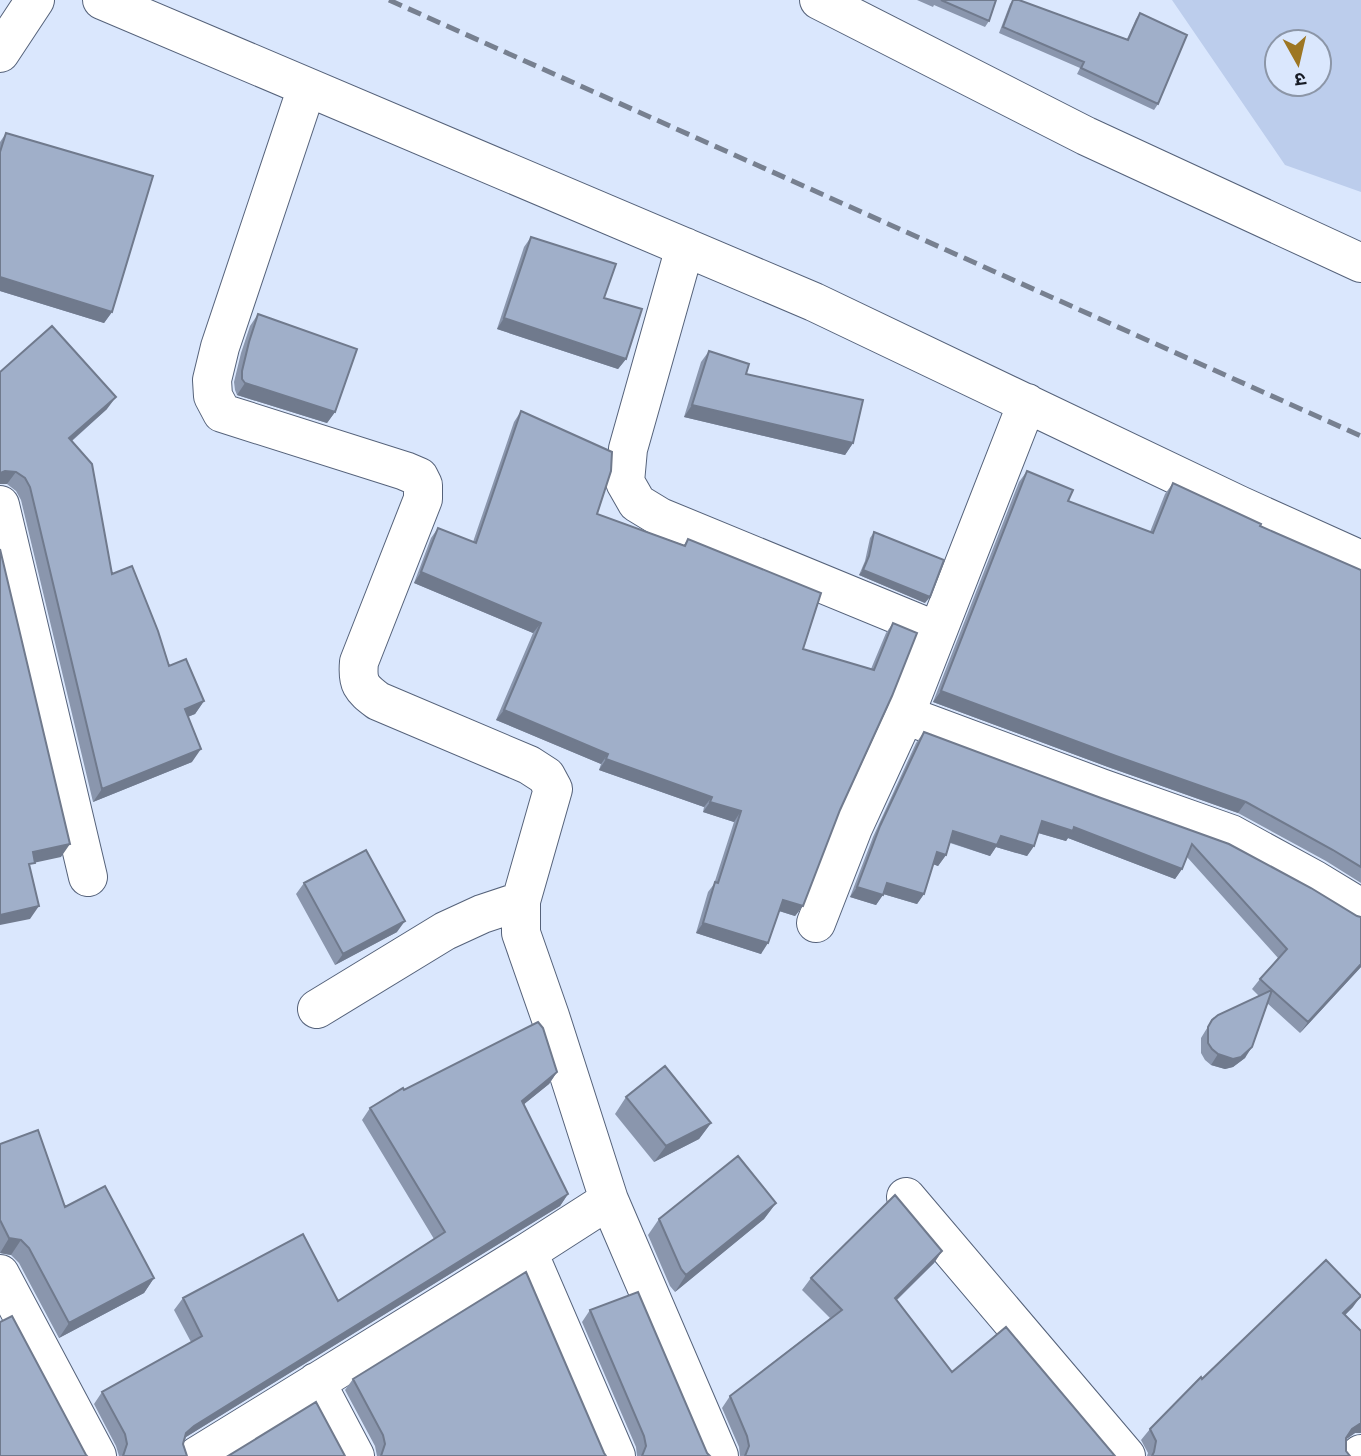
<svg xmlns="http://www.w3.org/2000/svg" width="1361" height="1456" font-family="'Source Sans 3','Noto Sans Devanagari',sans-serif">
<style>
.green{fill:#bccdec;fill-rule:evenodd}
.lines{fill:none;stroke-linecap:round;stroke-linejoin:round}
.minor-casing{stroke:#55627a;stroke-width:40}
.minor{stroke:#fff;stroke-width:38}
.rail{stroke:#778090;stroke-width:5;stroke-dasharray:14 7;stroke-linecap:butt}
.wall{fill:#8a96ad}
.shaded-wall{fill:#707a8d}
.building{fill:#a0afc9;stroke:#707a8d;stroke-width:2}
</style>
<rect width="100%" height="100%" fill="#dae7fd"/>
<path class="green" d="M1172,0H1361V192L1285,165ZM1277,42H1319V84H1277Z"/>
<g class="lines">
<defs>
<path id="minor" d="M102,0L814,302L1239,505L1361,560
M819,0L1086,136L1361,263
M0,53L35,0
M307,87L220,347L212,380L213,396L222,413L405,471L419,477L423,485V499L359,662C357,684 361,688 378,701L529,765L546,776L553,789L521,901V933L550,1016L609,1200L719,1456
M685,247L628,449L625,482L637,503L660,517L937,631
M0,505L88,877
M905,715L1101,788L1231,834L1315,880L1361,908
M816,923L853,828L905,715L1027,403
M317,1009L445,931L482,914L521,901
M906,1197L1126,1456
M528,1252L616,1456
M0,1274L97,1456
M316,1382L355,1456
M197,1456L528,1252L609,1200
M1359,1456L1361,1454"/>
</defs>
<use href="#minor" class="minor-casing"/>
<use href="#minor" class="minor"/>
<path class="rail" d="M389,0L1361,436"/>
</g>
<path class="wall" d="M917,0H996L989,21L985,27L934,5L933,7Z
M1013,0L1127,39L1136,19L1140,13L1158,104L1154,110L1077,74L1080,68L999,33L1010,4Z
M6,133L112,312L104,323L0,291V142Z
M531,237L604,298L626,359L618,369L497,329L524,247Z
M258,314L335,412L327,423L237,395L235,390L234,382L241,353L250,326Z
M709,351L853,443L845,455L684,417L701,362Z
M0,372L107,409L72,441L112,574L169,666L204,701L195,714L188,717L192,762L93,802L21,500L16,491L7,484Z
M521,411L597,514L684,545L688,539L803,649L871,669L886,633L893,623L840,810L803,906L795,916L779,911L761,954L696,933L708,892L714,884L734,822L703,812L704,807L599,770L601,764L496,720L533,633L414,583L431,538L438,528L473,542L514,422Z
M1027,471L1068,501L1150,532L1165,494L1173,483L1260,526L1361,570V883L1326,861L1238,813L1108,767L933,702L1019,482Z
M874,532L925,603L859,575L865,561L870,538Z
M924,732L1101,798L1229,844L1361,967L1300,1033L1267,1003L1245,1058L1233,1067L1225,1069L1211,1065L1205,1060L1201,1053V1038L1212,1020L1259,996L1252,989L1260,979L1278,958L1187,857L1182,869L1175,879L1068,838L1066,841L1038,833L1034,846L1027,856L996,847L990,856L950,843L946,855L938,866L933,864L924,894L917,904L883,894L876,905L850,897L873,837L916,743Z
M304,883L397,932L335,965L296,894Z
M557,1072L549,1084L523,1105L568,1194L560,1206L186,1437L183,1444L187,1456H119L116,1446L94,1404L102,1392L191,1342L174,1310L183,1298L338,1301L434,1239L362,1120L370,1108L404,1090Z
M626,1097L711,1123L699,1139L654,1162L615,1114Z
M0,1144L65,1207L154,1278L144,1293L59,1338L19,1263L11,1255L0,1253Z
M776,1203L764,1219L675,1292L670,1286L648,1235L659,1219Z
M942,1251L934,1263L897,1300L952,1372L1115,1456H740L739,1447L722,1408L730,1396L830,1318L802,1290L811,1278Z
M1353,1307L1345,1315L1361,1433H1355L1346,1439V1451L1350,1456H1147L1148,1453L1141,1440L1150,1429L1202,1379Z
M590,1310L707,1453L710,1456H637L636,1447L582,1322Z
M353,1379L604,1453L606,1456H377L375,1446L345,1390Z"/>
<path class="shaded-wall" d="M0,277L112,312L104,323L0,291Z
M504,318L626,359L618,369L497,329Z
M245,383L335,412L327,423L237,395Z
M116,397L107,409L60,451L69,438Z
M692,405L853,443L845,455L684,417Z
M5,471L16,472L7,484H0V473Z
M863,570L930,597L925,603L859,575Z
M421,572L541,623L533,633L414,583Z
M941,691L1246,802L1238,813L1108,767L933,702Z
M204,701L195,714L176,721L185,709Z
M504,710L608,754L601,764L496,720Z
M201,749L192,762L93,802L102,789Z
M606,759L712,797L704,807L599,770Z
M710,802L741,811L734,822L703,812Z
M1042,821L1074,827L1182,869L1175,879L1068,838L1066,841L1035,832Z
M953,831L1001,836L1034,846L1027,856L996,847L990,856L946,841Z
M70,844L61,857L24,865L33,852Z
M937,852L946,855L938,866L930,863Z
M887,883L924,894L917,904L880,893Z
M857,887L883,895L876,905L850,897Z
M783,900L803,906L795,916L776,910Z
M39,906L30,919L0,925V915Z
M405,921L397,932L335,965L343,954Z
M703,923L768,943L761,954L696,933Z
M1361,964V967L1300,1033L1308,1022Z
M1252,1047L1245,1058L1233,1067L1225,1069L1211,1065L1218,1054Z
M557,1072L549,1084L513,1113L522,1101Z
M711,1123L699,1139L654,1162L666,1146Z
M568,1194L560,1206L186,1437V1433L194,1426Z
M776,1203L764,1219L675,1292L686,1275Z
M9,1238L21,1240L11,1255L0,1253Z
M942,1251L934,1263L887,1309L895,1298Z
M154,1278L144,1293L59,1338L69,1323Z
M1361,1296L1353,1307L1335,1325L1343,1313Z
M1361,1423V1433H1355L1344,1441L1352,1429Z"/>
<path class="building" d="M941,0H996L989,21Z
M1013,0H1019L1128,40L1140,13L1187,35L1158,104L1081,68L1084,62L1003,27Z
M6,133L153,176L112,312L0,277V152Z
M531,237L616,264L604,298L642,309L626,359L504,318Z
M258,314L357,349L335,412L245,383L242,379V371L249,342Z
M52,326L116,397L69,438L92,464L112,574L132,566L158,631L169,666L186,659L204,701L185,709L201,749L102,789L30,487L25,478L16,472L5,471L0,473V372Z
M709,351L749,364L746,374L863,400L853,443L692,405Z
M521,411L612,452L611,471L597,514L685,546L688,539L821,593L803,649L874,670L893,623L917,633L892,696L840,810L803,906L783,900L768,943L703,923L715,882L718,883L741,811L710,802L712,797L606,759L608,754L504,710L541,623L421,572L438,528L476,543Z
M1027,471L1073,490L1068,501L1153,533L1173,483L1261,524L1260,526L1361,570V867L1333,850L1246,802L1116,756L941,691Z
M874,532L944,560L930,597L863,570L869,556Z
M0,549L70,844L33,852L35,863L29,864L39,906L0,915Z
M924,732L1101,798L1229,844L1311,888L1357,916L1361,917V964L1308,1022L1272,990L1252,1047L1241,1057L1233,1059L1218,1054L1212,1049L1208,1043V1027L1212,1020L1218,1015L1272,990L1260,979L1287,949L1192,844L1182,869L1074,827L1073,831L1042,821L1034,846L1001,836L997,845L953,831L946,855L937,852L924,894L887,883L883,895L857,887L880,826Z
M366,850L405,921L343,954L304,883Z
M538,1022L543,1028L557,1072L522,1101L568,1194L194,1426L186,1433L183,1444L187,1456H123L127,1444L125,1434L102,1392L202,1336L183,1298L303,1234L338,1301L445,1232L370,1108L403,1088L404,1090Z
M665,1066L711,1123L666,1146L626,1097Z
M38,1130L65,1207L105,1186L154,1278L69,1323L29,1248L21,1240L9,1238L0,1220V1144Z
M738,1156L776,1203L686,1275L681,1269L659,1219Z
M895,1195L942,1251L895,1298L952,1372L1006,1327L1115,1456H745L749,1446L747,1436L730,1396L842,1310L811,1278Z
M1326,1260L1361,1296L1343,1313L1361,1331V1423L1352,1429L1346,1438V1451L1350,1456H1152L1154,1452L1156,1441L1150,1429L1201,1377L1202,1379Z
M526,1272L604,1453L606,1456H381L385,1444L383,1435L353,1379Z
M638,1292L707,1453L710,1456H642L646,1446L644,1436L590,1310Z
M12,1316L86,1455L87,1456H0V1322Z
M316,1402L345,1456H228Z"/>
<g transform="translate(1298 63) rotate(172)"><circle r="33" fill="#dae7fd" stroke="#8c96a7" stroke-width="2"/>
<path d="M0-5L12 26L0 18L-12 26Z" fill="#9d7623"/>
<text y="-10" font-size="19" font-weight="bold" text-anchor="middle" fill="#171c26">उ</text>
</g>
</svg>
